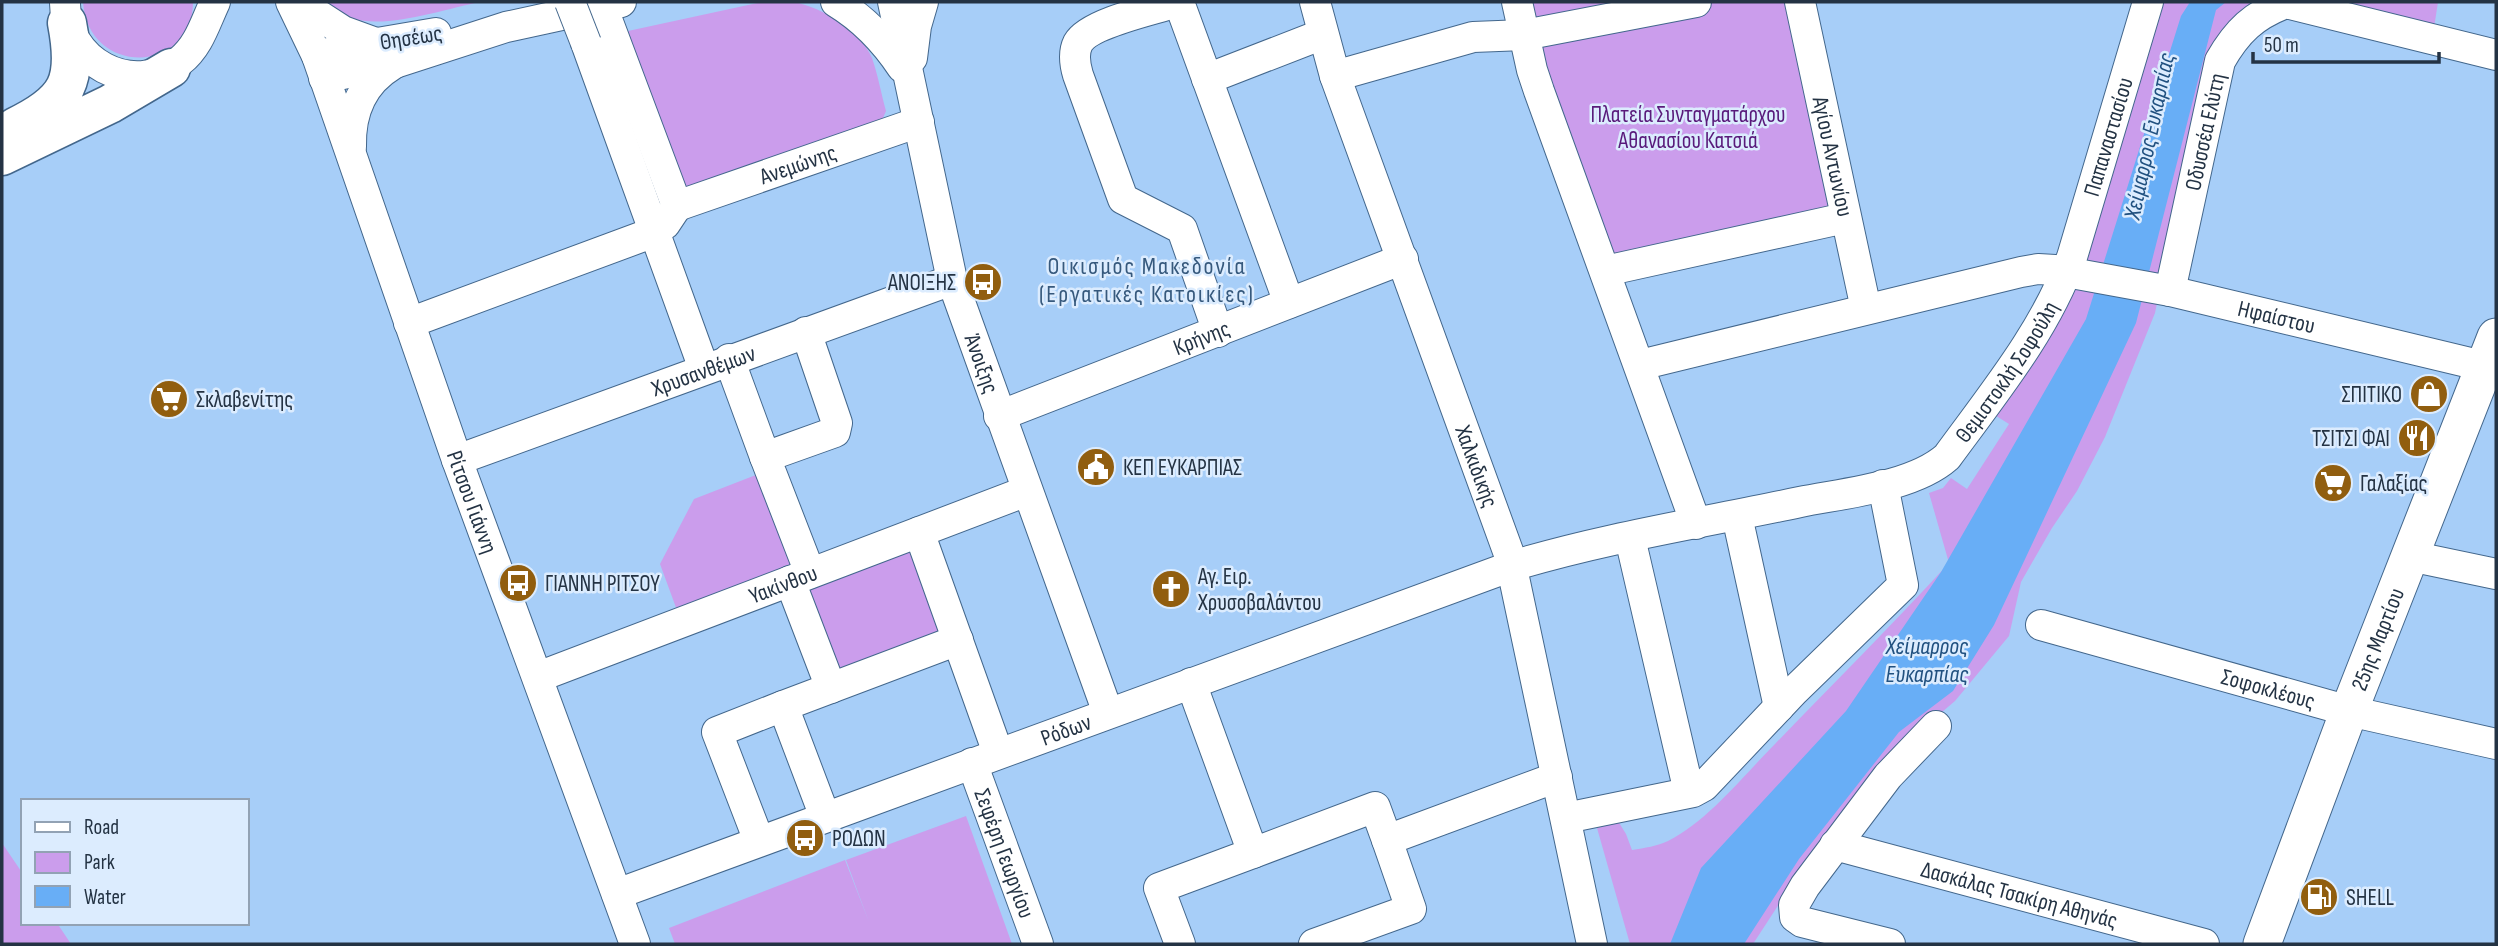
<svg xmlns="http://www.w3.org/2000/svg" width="2498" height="946" font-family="'Sofia Sans Condensed',sans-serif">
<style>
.green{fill:#cb9dec}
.water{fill:#68aef6}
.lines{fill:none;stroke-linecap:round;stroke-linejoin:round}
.minor-casing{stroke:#43678c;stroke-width:32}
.major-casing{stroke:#43678c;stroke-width:39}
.highway-casing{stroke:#43678c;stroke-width:41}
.minor{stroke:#fff;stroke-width:30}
.major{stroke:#fff;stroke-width:37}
.highway{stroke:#fff;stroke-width:38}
.minor-bridge-casing{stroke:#43678c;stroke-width:32;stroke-linecap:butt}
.minor-bridge{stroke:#fff;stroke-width:30}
.labels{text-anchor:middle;stroke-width:5;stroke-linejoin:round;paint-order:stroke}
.street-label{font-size:23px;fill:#243344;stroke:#dcecfe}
.park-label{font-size:23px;fill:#591a7b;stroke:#dcecfe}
.poi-label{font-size:23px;fill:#243344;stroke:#dcecfe;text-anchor:start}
.water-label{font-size:24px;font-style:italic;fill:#215180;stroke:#dcecfe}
.neighbourhood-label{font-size:24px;letter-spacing:2px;fill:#36597d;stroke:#dcecfe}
</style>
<rect width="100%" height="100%" fill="#a7cef8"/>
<path class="green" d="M83,2H193C193,75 88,77 83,2Z
M324,2H480C444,9 383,31 348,17C340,13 332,7 324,2Z
M762,2C772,2 784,0 794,2C823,8 860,30 872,58C878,75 881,93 886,111L883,118L877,124L685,189L628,31Z
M1528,2H1658L1533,28Z
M1696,2H1800L1845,218L1605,271L1524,35Z
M2157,2H2266L2228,23L2215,44L2190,144L2155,313L2105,437L2077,491L2052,528L2021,582L2009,636L1955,701L1902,746L1822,838L1753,944H1630L1597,828L1618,821L1626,834L1632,850C1645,848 1657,846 1668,841C1708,821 1744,775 1775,744C1833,684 1892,625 1949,563L1929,493L1943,488L1951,478L1967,489L2009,424L1993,414L2011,386Z
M2323,2H2438L2434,28Z
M761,473L796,567L678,613L660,564L694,499Z
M915,545L950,636L836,680L801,589Z
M966,816L1012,944H675L669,928L845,860L869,922L846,860Z
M2,843L23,874V923H57L71,944H2Z"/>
<path class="water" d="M2190,2H2226L2216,10L2136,323L1994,625L1953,691L1899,732L1799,859L1744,944H1670L1701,868L1846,711L1941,572L2086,319L2181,16Z"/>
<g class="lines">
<defs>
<g id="minor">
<path d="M65,2C64,61 132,99 180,61C199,46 205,23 215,2"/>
<path id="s1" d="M291,2L317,56L457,460L635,944"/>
<path d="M298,2L343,31L376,43"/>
<path d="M836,2C864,19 884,40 902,67"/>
<path id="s2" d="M893,2L952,280L1108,713"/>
<path d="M1178,2C1155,9 1089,23 1078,43C1073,53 1075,65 1078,75L1123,199L1182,229L1218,332"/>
<path d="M1179,2L1289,303"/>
<path id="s3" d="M1315,2L1335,76L1509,554L1592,944"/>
<path d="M1517,2L1532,70L1539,91L1696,524"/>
<path id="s4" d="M1800,2L1866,309"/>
<path d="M602,6L677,206"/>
<path d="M586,43L704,369"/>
<path d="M317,56L348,48L436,33"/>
<path d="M912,58L916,26L923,2"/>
<path d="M1335,76L1473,37L1524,35L1696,2"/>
<path d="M324,78L398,62L506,27L621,2"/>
<path d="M1207,79L1323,34"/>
<path d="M351,147C350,112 362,83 392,65"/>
<path id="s5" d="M677,206L919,122"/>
<path d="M1605,271L1845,218"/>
<path id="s6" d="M2170,291L2220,61C2237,31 2254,15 2286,3L2496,55"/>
<path d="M409,323L649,234L665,224L677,206"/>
<path d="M806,332L837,423L835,432L765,457L810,573"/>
<path d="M729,359L765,457"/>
<path id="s7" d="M1640,365L2021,272L2038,269L2055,270L2170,291L2483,366"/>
<path id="s8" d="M999,416L1403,259"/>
<path id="s9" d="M457,460L952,280"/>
<path d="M1737,516L1779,707"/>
<path d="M919,532L998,753"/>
<path d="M1630,538L1689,792"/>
<path d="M2410,556L2496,574"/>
<path d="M790,581L831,688"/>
<path id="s10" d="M2041,625L2349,711L2496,744"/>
<path id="s11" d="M538,677L1027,491"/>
<path d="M1191,683L1253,853L1375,807L1387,840L1557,777"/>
<path id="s12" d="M972,763L1038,944"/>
<path d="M825,817L783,706L958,640"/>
<path d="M1566,818L1693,792L1704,786L1794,691L1903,585L1883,485"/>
<path d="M759,841L717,732L783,706"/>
<path id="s13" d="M1835,845L2204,944"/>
<path id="s14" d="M617,894L1512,566C1604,538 1706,522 1800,502C1845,493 1913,487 1947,457C1993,394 2045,331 2072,257L2148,2"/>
<path d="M1180,944L1159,888L1253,853"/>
<path d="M1314,944L1411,909L1387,840"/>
<path d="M1890,944L1802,922L1795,917L1794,905L1805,886L1888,776L1936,726"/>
</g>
<g id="major">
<path id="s15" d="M2262,944L2349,711L2496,337"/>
</g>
<path id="highway" d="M15,127C69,101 78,81 67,23
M2,156L110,104L171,68"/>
</defs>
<use href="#minor" class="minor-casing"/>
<use href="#major" class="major-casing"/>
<use href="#highway" class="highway-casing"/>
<use href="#minor" class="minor"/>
<use href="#major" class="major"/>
<use href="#highway" class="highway"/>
<defs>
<path id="minor-bridge" d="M570,2L586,43"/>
</defs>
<use href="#minor-bridge" class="minor-bridge-casing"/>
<use href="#minor-bridge" class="minor-bridge"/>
</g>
<defs>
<symbol id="bus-disc" viewBox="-11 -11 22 22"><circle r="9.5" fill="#915e0f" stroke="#dcecfe"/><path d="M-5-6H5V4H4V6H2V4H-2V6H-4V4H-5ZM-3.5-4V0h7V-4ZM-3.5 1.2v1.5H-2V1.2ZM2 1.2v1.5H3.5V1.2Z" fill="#fff"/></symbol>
<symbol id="shop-disc" viewBox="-11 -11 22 22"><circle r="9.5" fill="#915e0f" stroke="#dcecfe"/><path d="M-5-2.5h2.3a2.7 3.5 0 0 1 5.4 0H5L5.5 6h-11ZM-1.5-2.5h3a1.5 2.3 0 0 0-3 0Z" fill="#fff"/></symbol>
<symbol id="supermarket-disc" viewBox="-11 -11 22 22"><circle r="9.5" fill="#915e0f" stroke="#dcecfe"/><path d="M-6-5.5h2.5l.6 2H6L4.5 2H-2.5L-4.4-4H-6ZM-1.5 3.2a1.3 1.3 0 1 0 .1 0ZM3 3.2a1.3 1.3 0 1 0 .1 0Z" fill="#fff"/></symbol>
<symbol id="restaurant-disc" viewBox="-11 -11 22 22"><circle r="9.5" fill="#915e0f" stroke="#dcecfe"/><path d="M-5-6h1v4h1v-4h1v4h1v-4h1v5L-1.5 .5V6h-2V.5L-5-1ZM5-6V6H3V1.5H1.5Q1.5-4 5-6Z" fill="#fff"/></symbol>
<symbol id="civic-disc" viewBox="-11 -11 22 22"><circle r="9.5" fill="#915e0f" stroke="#dcecfe"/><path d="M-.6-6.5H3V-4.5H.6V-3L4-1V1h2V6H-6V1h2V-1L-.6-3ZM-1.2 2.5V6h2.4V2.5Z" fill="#fff"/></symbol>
<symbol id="church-disc" viewBox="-11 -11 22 22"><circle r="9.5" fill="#915e0f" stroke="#dcecfe"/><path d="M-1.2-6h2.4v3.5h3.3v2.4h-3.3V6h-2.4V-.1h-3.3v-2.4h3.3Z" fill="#fff"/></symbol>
<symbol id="fuel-disc" viewBox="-11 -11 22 22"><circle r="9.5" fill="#915e0f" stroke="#dcecfe"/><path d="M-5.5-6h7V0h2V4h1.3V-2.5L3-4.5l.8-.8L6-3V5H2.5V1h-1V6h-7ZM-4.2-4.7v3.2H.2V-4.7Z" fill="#fff"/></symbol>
</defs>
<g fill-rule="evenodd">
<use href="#bus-disc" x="961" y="260" width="44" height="44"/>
<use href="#shop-disc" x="2407" y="372" width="44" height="44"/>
<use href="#supermarket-disc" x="147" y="377" width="44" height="44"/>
<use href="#restaurant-disc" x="2395" y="416" width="44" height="44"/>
<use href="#civic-disc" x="1074" y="445" width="44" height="44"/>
<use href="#supermarket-disc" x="2311" y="461" width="44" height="44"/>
<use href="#bus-disc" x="496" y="561" width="44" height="44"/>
<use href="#church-disc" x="1149" y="567" width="44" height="44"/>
<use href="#bus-disc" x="783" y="816" width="44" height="44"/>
<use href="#fuel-disc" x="2297" y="875" width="44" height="44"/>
</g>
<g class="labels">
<g class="street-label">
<text transform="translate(411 37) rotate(-9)" y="8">Θησέως</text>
<text dy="8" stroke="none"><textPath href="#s6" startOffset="163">Οδυσσέα Ελύτη</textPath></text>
<text dy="8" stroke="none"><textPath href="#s14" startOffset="1766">Παπαναστασίου</textPath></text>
<text dy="8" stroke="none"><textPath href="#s4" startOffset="158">Αγίου Αντωνίου</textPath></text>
<text dy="8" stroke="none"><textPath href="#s5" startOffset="128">Ανεμώνης</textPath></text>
<text dy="8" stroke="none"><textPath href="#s7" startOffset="653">Ηφαίστου</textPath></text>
<text dy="8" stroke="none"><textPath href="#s8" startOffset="217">Κρήνης</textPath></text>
<text dy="8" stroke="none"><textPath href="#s2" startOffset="373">Άνοιξης</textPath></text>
<text dy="8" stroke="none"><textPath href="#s9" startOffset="262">Χρυσανθέμων</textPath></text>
<text dy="8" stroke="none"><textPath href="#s14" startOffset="1508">Θεμιστοκλή Σοφούλη</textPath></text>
<text dy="8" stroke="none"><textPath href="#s3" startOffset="492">Χαλκιδικής</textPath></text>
<text dy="8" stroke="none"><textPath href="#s1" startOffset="532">Ρίτσου Γιάννη</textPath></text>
<text dy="8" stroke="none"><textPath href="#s11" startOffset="262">Υακίνθου</textPath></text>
<text dy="8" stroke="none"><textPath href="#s15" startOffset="326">25ης Μαρτίου</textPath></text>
<text dy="8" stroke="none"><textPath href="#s10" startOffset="236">Σοφοκλέους</textPath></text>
<text dy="8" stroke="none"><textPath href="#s14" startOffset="478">Ρόδων</textPath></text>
<text dy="8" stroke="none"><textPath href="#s12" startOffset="96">Σεφέρη Γεωργίου</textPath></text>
<text dy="8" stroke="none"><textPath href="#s13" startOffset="191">Δασκάλας Τσακίρη Αθηνάς</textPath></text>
</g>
<g class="park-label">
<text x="1688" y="122">Πλατεία Συνταγματάρχου<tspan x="1688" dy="26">Αθανασίου Κατσιά</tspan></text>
</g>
<g class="poi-label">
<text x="956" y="290" text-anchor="end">ΑΝΟΙΞΗΣ</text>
<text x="2402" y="402" text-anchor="end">ΣΠΙΤΙΚΟ</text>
<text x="196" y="407">Σκλαβενίτης</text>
<text x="2390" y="446" text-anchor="end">ΤΣΙΤΣΙ ΦΑΙ</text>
<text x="1123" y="475">ΚΕΠ ΕΥΚΑΡΠΙΑΣ</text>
<text x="2360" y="491">Γαλαξίας</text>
<text x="1198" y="584">Αγ. Ειρ.<tspan x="1198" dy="26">Χρυσοβαλάντου</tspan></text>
<text x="545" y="591">ΓΙΑΝΝΗ ΡΙΤΣΟΥ</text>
<text x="832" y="846">ΡΟΔΩΝ</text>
<text x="2346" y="905">SHELL</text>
</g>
<g class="water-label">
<text transform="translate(2149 136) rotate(-78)" y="8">Χείμαρρος Ευκαρπίας</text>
<text x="1927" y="654">Χείμαρρος<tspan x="1927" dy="28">Ευκαρπίας</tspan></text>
</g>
<g class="neighbourhood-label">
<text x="1147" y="274">Οικισμός Μακεδονία<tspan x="1147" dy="28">(Εργατικές Κατοικίες)</tspan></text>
</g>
</g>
<rect width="2498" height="946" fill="none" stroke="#243344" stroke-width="7"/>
<rect x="21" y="799" width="228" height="126" fill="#dcecfe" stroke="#92a2b4" stroke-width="2"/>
<rect x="35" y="822" width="35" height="10" fill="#ffffff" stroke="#92a2b4" stroke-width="2"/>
<text x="84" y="834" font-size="21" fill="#243344">Road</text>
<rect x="35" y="852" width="35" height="21" fill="#cb9dec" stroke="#92a2b4" stroke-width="2"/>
<text x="84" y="869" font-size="21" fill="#243344">Park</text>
<rect x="35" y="886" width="35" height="21" fill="#68aef6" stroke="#92a2b4" stroke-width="2"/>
<text x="84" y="904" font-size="21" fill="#243344">Water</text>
<path d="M2253 52v10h186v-10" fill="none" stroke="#243344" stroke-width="3.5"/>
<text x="2264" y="52" font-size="21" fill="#243344" stroke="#dcecfe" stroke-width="5" paint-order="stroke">50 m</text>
</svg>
